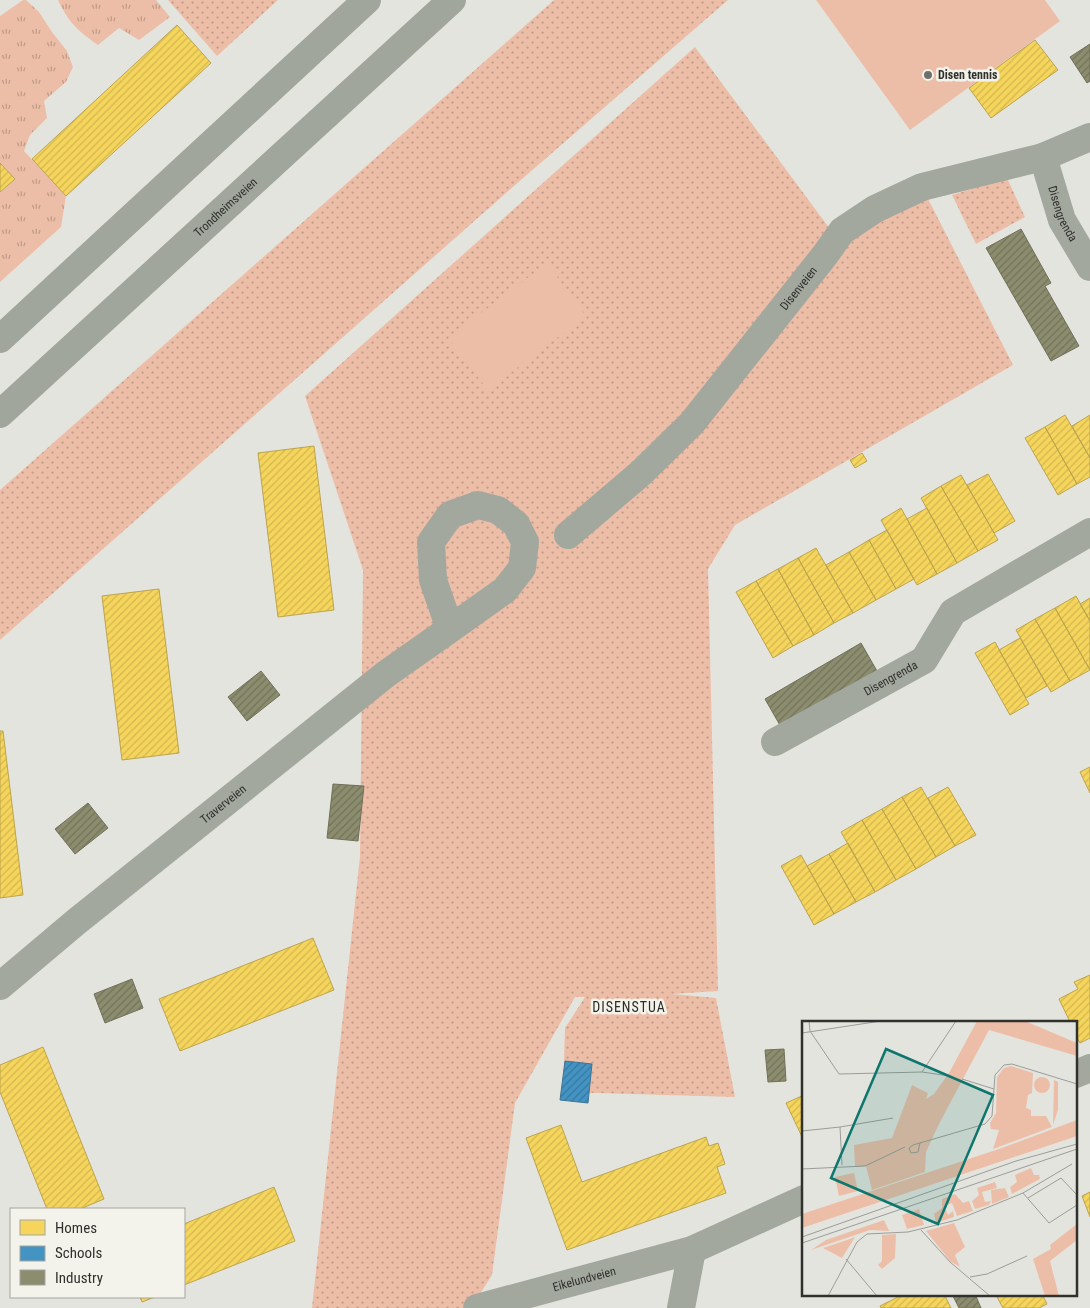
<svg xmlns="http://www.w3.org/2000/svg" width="1090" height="1308" font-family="'Roboto Condensed',sans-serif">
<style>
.grass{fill:url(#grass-tufts)}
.park{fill:url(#park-dots)}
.pitch{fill:#edbea7}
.homes{fill:url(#homes-hatch);stroke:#bba44e}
.schools{fill:url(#schools-hatch);stroke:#3d7596}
.industry{fill:url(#industry-hatch);stroke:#70705a}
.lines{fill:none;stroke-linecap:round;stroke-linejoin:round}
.minor{stroke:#a3a89f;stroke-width:28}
.highway{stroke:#a0a69b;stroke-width:28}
.poi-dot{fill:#6f6f6b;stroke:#f3f3eb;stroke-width:2}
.labels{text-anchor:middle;stroke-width:5;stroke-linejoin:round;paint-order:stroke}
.poi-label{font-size:12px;font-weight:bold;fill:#30302d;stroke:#f3f3eb;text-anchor:start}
.street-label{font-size:12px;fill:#30302d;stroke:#f3f3eb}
.neighbourhood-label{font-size:14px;letter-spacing:1px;fill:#2c2c27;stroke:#f3f3eb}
.inset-road{fill:none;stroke:#9c9c98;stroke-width:1}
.view{fill:#0f766e;fill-opacity:0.15;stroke:#0f766e;stroke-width:2.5}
.inset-edge{fill:none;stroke:#30302d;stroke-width:2.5}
</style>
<defs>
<pattern id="grass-tufts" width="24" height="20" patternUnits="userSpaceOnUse" patternTransform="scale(1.25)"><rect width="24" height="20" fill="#edbea7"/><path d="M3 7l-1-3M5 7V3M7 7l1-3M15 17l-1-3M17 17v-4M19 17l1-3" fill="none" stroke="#c09b88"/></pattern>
<pattern id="park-dots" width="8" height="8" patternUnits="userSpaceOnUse" patternTransform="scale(1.25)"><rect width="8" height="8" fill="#edbea7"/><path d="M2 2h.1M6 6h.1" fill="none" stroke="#c09b88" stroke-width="1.8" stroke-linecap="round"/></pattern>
<pattern id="homes-hatch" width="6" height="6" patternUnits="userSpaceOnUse" patternTransform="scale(1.25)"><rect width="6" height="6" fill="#f6d55c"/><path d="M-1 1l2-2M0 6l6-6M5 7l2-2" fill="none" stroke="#d3b750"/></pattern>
<pattern id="schools-hatch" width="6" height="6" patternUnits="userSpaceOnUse" patternTransform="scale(1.25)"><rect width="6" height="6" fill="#4393c3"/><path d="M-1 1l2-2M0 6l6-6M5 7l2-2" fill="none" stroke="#38789f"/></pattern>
<pattern id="industry-hatch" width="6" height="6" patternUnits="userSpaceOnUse" patternTransform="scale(1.25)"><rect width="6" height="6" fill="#8c8c6e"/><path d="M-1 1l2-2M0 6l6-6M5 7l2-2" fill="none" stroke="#73735b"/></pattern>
</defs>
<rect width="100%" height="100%" fill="#e4e4df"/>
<path class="grass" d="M23,0H26L39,12L52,32L67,51L73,67L66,82L44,101L47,118L30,135L24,151L66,196L61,227L0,282V192L15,179L0,163V16Z
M58,0H156L170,17L139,40L119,28L98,45C78,31 68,22 58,0Z"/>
<path class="park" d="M168,0H278L217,56Z
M554,0H728L514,186L0,640V490Z
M695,47L830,229L922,187L1013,365L735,525L708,569L718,991L672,994L716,998L735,1097L563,1092L565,1028L585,997H575L515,1103L492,1275L471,1308H312L360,856L363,570L305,396Z
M1007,178L1025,217L976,244L952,195Z"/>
<path class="pitch" d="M816,0H1045L1060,21L910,130Z
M547,263L586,316L488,390L448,338Z"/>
<path class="homes" d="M177,25L211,63L66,196L32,159Z
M1035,40L1058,70L991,118L969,88Z
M0,163L15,179L0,192Z
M1065,415L1090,458V477L1077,484L1045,427Z
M1090,415V458L1072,426Z
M1045,427L1077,484L1058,495L1025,438Z
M314,446L334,610L278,617L258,453Z
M862,453L867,461L855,468L850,460Z
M988,474L1015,521L994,533L967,485Z
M961,475L998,540L978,551L941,486Z
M941,486L978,551L957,563L921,498Z
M901,508L937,574L917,585L881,520Z
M927,508L957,563L937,574L907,519Z
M887,530L914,579L896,589L869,540Z
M869,540L896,589L876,600L849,552Z
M816,548L853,613L834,623L798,558Z
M849,552L876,600L853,613L826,565Z
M798,558L834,623L814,635L778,569Z
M778,569L814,635L793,646L756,581Z
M756,581L793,646L773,658L736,592Z
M159,589L179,753L122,760L102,596Z
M1076,596L1090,621V670L1055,608Z
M1090,598V621L1080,604Z
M1055,608L1090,670L1070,681L1035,619Z
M1035,619L1070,681L1051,692L1016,630Z
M1020,638L1047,686L1026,698L999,650Z
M995,642L1029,704L1010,715L975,653Z
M0,731H3L23,895L0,898Z
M1090,767V793L1080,772Z
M921,787L955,846L936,857L902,797Z
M948,787L976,835L955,846L928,798Z
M902,797L936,857L916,869L882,809Z
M882,809L916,869L896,880L862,820Z
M862,820L896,880L875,892L841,832Z
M848,843L875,892L856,902L829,854Z
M829,854L856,902L834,914L807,866Z
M801,855L834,914L814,925L781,866Z
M313,938L334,990L180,1051L159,999Z
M1090,975V1038L1080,1043L1076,1036V1022H1070L1059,999L1078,989L1074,982Z
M43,1047L104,1199L80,1209H47L0,1092V1065Z
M804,1095V1141L786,1103Z
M561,1125L582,1182L706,1137L709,1146L718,1143L725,1164L717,1167L726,1193L567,1250L526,1138Z
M274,1187L295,1241L184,1285V1224Z
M1090,1192V1217L1082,1196Z
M899,1294H944L951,1308H881L880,1306L900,1296Z
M1042,1294L1047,1304L1039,1308H1003L996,1295Z
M140,1297H155L142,1302Z"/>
<path class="schools" d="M565,1061L592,1064L588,1103L560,1100Z"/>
<path class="industry" d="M1090,44V81L1087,83L1070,57Z
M1021,229L1051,283L1045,286L1079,346L1051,361L986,248Z
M861,643L877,671L781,727L765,699Z
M261,671L280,695L247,721L228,697Z
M333,784L364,786L358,841L327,838Z
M88,803L108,828L75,854L55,829Z
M132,979L143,1008L105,1023L94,994Z
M784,1049L786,1081L768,1082L765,1050Z
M952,1294H975L981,1308H959Z"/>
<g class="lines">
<g class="minor">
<path id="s1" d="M1043,157L1062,220L1090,267"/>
<path id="s2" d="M568,535L641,473L692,423L825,255L842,231L875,209L922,187L1043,157L1090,137"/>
<path id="s3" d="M775,742L924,660L953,612L1090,532"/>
<path id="s4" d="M0,986L76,922L386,674L450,629L505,590L522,568L525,542L516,524L498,510L478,505L450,515L431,542L433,580L450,629"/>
<path d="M1076,1074L1090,1068"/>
<path id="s5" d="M477,1308L692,1250L804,1199"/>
<path d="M681,1308L692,1250"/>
</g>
<g class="highway">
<path d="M0,339L367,0"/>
<path id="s6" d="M0,414L452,0"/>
</g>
</g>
<circle class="poi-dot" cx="928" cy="75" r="5"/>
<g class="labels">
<g class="poi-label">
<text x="938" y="79">Disen tennis</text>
</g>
<g class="street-label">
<text dy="4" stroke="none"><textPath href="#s6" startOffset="306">Trondheimsveien</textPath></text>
<text dy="4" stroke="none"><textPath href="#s1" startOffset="60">Disengrenda</textPath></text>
<text dy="4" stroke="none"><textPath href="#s2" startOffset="339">Disenveien</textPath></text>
<text dy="4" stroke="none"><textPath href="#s3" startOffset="132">Disengrenda</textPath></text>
<text dy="4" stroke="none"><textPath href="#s4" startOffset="288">Traverveien</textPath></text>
<text dy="4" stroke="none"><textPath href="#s5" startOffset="111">Eikelundveien</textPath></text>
</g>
<g class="neighbourhood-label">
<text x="629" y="1012">DISENSTUA</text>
</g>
</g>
<g transform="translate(802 1021)">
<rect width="275" height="275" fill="#e4e4df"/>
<path d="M209,45L231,52L230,72L226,74L224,87L229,89V95H244L250,106L191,128L197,109L189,108L188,102L194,92L195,56L202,47ZM232 64a8 8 0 1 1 16 0a8 8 0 1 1-16 0ZM252,59L256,61V89L251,104ZM229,147L232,154H237L238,158L210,173L208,166L215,161L213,154ZM193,161L195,167L180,171L183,181L189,180L187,184L173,188L170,180L177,174L175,167ZM203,167L207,176L190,183L189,169ZM153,173L161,182L167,180L171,190L155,195L150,182L142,185L146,194L151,190L152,196L134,202L132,193L140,187V178ZM82,199L87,210L68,209L9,229L24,219ZM275,203V219L248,240L257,275H243L231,238L249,228L248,224ZM94,213L93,237L80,248L76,244L80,240V214ZM53,216L40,237L21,227L45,219Z" fill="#edbea7"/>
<path d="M175,0H223L275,22V35L187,9L137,103L124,131L123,151L70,169L64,145L53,146L52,124L90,117L110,64L126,72L124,78L132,73L147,52ZM275,99V115L0,207V193L197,128ZM117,188L122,204L105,208L100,194ZM152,202L163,226L153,234L158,246L148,240L124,210Z" fill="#edbea7"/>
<path d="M52,152L56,170L37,175L33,156Z" fill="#edbea7"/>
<path class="inset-road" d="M7,0L8,10L37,53L120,51L148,55M0,12L79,0M120,51L154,0M160,58L192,68M38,106L91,97M0,110L38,106L40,144M118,122L116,131L109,132L107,127L111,124L183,103L190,95L193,54L202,44L210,43L275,63M0,148L63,145L103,126M221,172L247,202L275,184M226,177L259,157L275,174M119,209L148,241L188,275M0,216L214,140L275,123M0,222L275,128M44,238L75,275M168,256L185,253L225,235M26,275L55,221L65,213L106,211L155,199L221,172L270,143"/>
<path class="view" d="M84,28L191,74L136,203L29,157Z"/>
<rect width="275" height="275" class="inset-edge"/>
</g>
<rect x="10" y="1208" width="175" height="90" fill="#f3f3eb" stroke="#a5a59f"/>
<rect x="20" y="1220" width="25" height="15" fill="#f6d55c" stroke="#a5a59f"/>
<text x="55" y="1233" font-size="15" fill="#30302d">Homes</text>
<rect x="20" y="1246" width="25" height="15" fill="#4393c3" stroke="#a5a59f"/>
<text x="55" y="1258" font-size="15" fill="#30302d">Schools</text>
<rect x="20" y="1270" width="25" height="15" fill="#8c8c6e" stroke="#a5a59f"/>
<text x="55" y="1283" font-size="15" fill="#30302d">Industry</text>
</svg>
